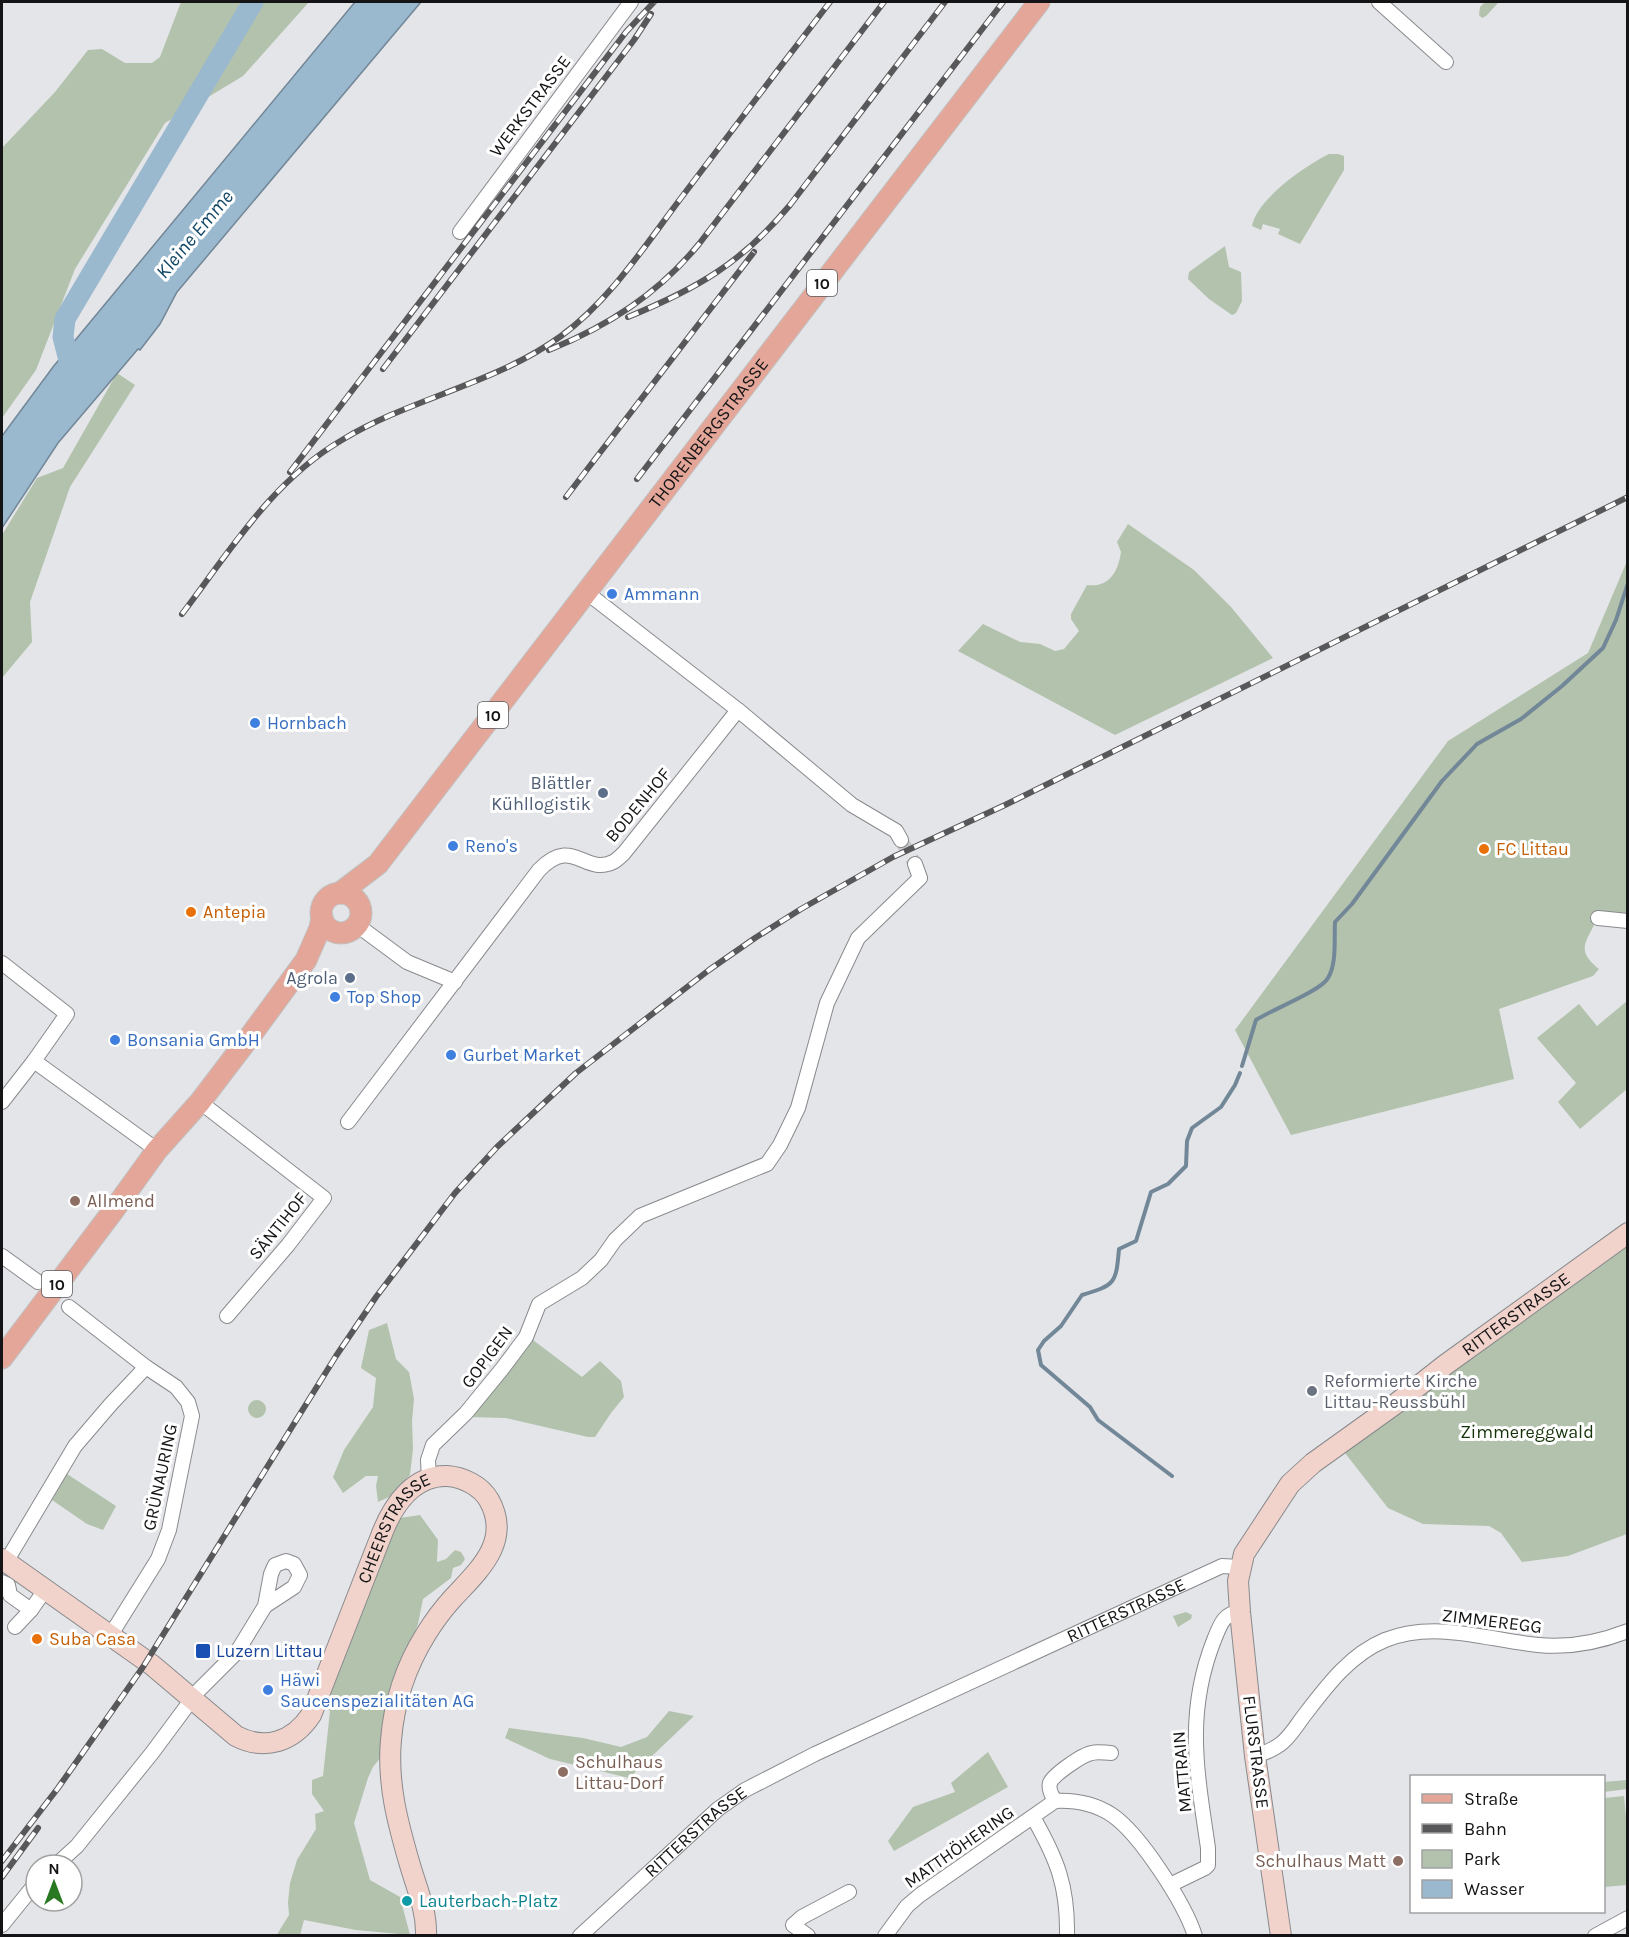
<svg xmlns="http://www.w3.org/2000/svg" width="1629" height="1937" font-family="Karla,sans-serif">
<style>
.green{fill:#b2c2ac}
.water{fill:#9ab8ce;stroke:#728797;stroke-width:1.5}
.lines{fill:none;stroke-linecap:round;stroke-linejoin:round}
.stream{stroke:#728797;stroke-width:4}
.river{stroke:#9ab8ce;stroke-width:21}
.street-tunnel{stroke:#c5c6c9;stroke-width:14;stroke-dasharray:14 7;stroke-linecap:butt}
.street-casing{stroke:#888a8d;stroke-width:16}
.secondary-casing{stroke:#888a8d;stroke-width:22}
.primary-casing{stroke:#c2c2c2;stroke-width:23}
.street{stroke:#fff;stroke-width:14}
.secondary{stroke:#f1d3cb;stroke-width:20}
.primary{stroke:#e3a698;stroke-width:21}
.rail-casing{stroke:#58585b;stroke-width:6}
.rail{stroke:#fff;stroke-width:4;stroke-dasharray:11;stroke-linecap:butt}
.shop-dot{fill:#3f7fe0;stroke:#fff;stroke-width:2}
.service-dot{fill:#5c6f8a;stroke:#fff;stroke-width:2}
.food-dot{fill:#e8710a;stroke:#fff;stroke-width:2}
.education-dot{fill:#8d6e63;stroke:#fff;stroke-width:2}
.worship-dot{fill:#6b7280;stroke:#fff;stroke-width:2}
.transit-dot{fill:#1a4fb4;stroke:#fff;stroke-width:2}
.culture-dot{fill:#0f9aa8;stroke:#fff;stroke-width:2}
.labels{text-anchor:middle;stroke-width:6;stroke-linejoin:round;paint-order:stroke}
.shield{fill:#fff;stroke:#5a5a5c;stroke-width:1.5}
.shield-label{font-size:16px;font-weight:bold;fill:#141416}
.street-label{font-size:18px;fill:#141416;stroke:#fff}
.shop-label{font-size:18px;fill:#366cbe;stroke:#fff;text-anchor:start}
.service-label{font-size:18px;fill:#4e5e75;stroke:#fff;text-anchor:end}
.food-label{font-size:18px;fill:#c56008;stroke:#fff;text-anchor:start}
.education-label{font-size:18px;fill:#785e54;stroke:#fff;text-anchor:start}
.worship-label{font-size:18px;fill:#5b616d;stroke:#fff;text-anchor:start}
.park-label{font-size:18px;fill:#153309;stroke:#fff}
.transit-label{font-size:18px;fill:#164399;stroke:#fff;text-anchor:start}
.culture-label{font-size:18px;fill:#0d838f;stroke:#fff;text-anchor:start}
.water-label{font-size:20px;font-style:italic;fill:#114665;stroke:#fff}
</style>
<rect width="100%" height="100%" fill="#e4e5e9"/>
<path class="green" d="M181,2H309L243,76L165,123L75,269L36,370L2,418V148L55,92L88,50L102,49L125,63H152L160,57Z
M1485,2H1499L1486,16L1482,18L1479,15L1480,7Z
M1329,154H1338L1344,156V170L1300,244L1278,234L1280,229L1263,224L1261,230L1252,226C1257,199 1305,166 1329,154Z
M1225,246L1229,267L1241,272L1242,301L1236,313L1232,315L1209,299L1188,279L1189,272Z
M117,373L135,385L70,487L30,602L32,642L2,678V535L37,478L63,468Z
M1128,524L1194,570L1231,607L1273,658L1115,735L958,651L983,624L1020,642L1040,644L1055,651L1064,649L1079,631L1071,619V614L1087,585C1109,588 1118,572 1121,552L1117,542Z
M1627,561V917L1598,915C1590,940 1572,948 1599,969L1593,976L1499,1009L1514,1079L1291,1135L1235,1030L1448,741L1588,653Z
M1627,1001V1089L1580,1129L1558,1102L1576,1083L1537,1038L1579,1004L1597,1026Z
M1627,1233V1534L1568,1556L1522,1562L1501,1533L1489,1526L1423,1524L1388,1508L1345,1453Z
M387,1323L396,1359L409,1372L414,1399L412,1421L413,1449L410,1475L389,1497L378,1502L376,1486L378,1476H366L343,1493L333,1477L344,1450L373,1407L376,1378L361,1368L369,1330Z
M529,1337L582,1377L600,1361L621,1381L624,1397L611,1413L595,1437H588L506,1418L469,1417Z
M248 1409a9 9 0 1 1 18 0a9 9 0 1 1-18 0Z
M67,1474L116,1506L103,1530L87,1524L52,1500Z
M420,1515L438,1540L437,1562L446,1559L455,1550L461,1552L465,1559L461,1565L453,1568L451,1578L423,1599L418,1624L401,1667L382,1726L381,1757L373,1767L368,1778L354,1823L370,1880L400,1897L410,1935L356,1930L304,1920L300,1935L276,1936L289,1915L288,1902L290,1883L297,1860L316,1829L315,1814L324,1811L312,1794V1780L323,1776L330,1711L325,1708C346,1645 366,1575 400,1518Z
M1186,1612L1192,1615L1191,1619L1178,1627L1173,1616Z
M669,1711L694,1716L629,1778L550,1759L505,1738L509,1728L583,1738L621,1747L647,1737Z
M988,1752L1008,1787L894,1851L888,1841L913,1807L955,1792L951,1783Z
M1627,1780V1789L1604,1792V1782Z
M1624,1796L1628,1839L1627,1885L1604,1887V1798Z"/>
<path class="water" d="M355,2H421L177,292L160,324L140,350L138,349L58,443L2,528V436L53,367Z"/>
<g class="lines">
<path class="stream" d="M1242,1066L1256,1020C1271,1010 1321,991 1328,978C1337,963 1334,939 1335,922L1352,904L1442,781L1477,744L1521,719L1562,686L1603,648L1616,620L1628,583
M1172,1476L1098,1420L1090,1407L1041,1365L1038,1350L1044,1341L1061,1326L1082,1295C1115,1285 1116,1284 1119,1249L1136,1241L1151,1192L1168,1184L1186,1166L1187,1141L1192,1128L1221,1107L1235,1085L1240,1073"/>
<path class="river" d="M73,376L63,337L65,319L253,2"/>
<path class="street-tunnel" d="M901,840L915,864"/>
<defs>
<g id="street">
<path d="M1379,2L1446,62"/>
<path d="M460,232L631,2"/>
<path d="M586,592L738,710L852,805L896,831L901,840"/>
<path d="M1598,918L1628,921"/>
<path d="M357,925L407,962L455,982"/>
<path d="M2,963L67,1014L34,1061L2,1102"/>
<path d="M34,1061L157,1150"/>
<path d="M200,1102L324,1198L288,1245L227,1316"/>
<path d="M348,1122L539,870C573,835 584,876 613,862C617,860 621,856 624,853L738,710"/>
<path d="M2,1256L38,1282"/>
<path d="M69,1307L146,1367L176,1387L188,1402L192,1416L169,1530L158,1559L110,1636"/>
<path d="M429,1479L428,1460L433,1445L466,1413L502,1369L526,1337L539,1304L582,1278L601,1260L615,1240L640,1216L767,1164L780,1145L798,1108L827,1003L858,938L920,878L915,864"/>
<path d="M6,1562L75,1446L111,1404L146,1367"/>
<path d="M2,1582L8,1585L10,1595L31,1610"/>
<path d="M15,1627L31,1610L45,1590"/>
<path d="M1111,1753C1105,1753 1098,1751 1092,1753C1083,1754 1053,1775 1050,1783C1048,1789 1052,1796 1055,1801C1075,1800 1095,1804 1112,1815C1140,1834 1185,1904 1195,1936"/>
<path d="M1255,1756C1265,1753 1275,1749 1283,1742C1291,1735 1297,1725 1303,1717C1326,1687 1349,1655 1385,1640C1436,1620 1487,1640 1538,1645C1568,1648 1600,1642 1628,1631"/>
<path d="M1033,1817C1057,1859 1068,1886 1067,1936"/>
<path d="M56,1865L77,1846L152,1753L198,1691L237,1652L265,1606L271,1574L275,1565L286,1561L294,1564L300,1575L294,1587L265,1606"/>
<path d="M1170,1885L1205,1868L1208,1865V1848C1197,1772 1185,1714 1214,1640C1220,1626 1223,1613 1240,1612"/>
<path d="M2,1925L36,1883"/>
<path id="s1" d="M580,1936L718,1809L745,1790L815,1754L1222,1566L1239,1567"/>
<path d="M808,1936L793,1925L802,1917L849,1892"/>
<path d="M885,1936L907,1906L920,1895L1055,1801"/>
<path d="M1595,1936L1628,1918"/>
</g>
<g id="secondary">
<path id="s2" d="M2,1559L152,1665L236,1736C265,1751 293,1742 311,1715L383,1531C394,1504 414,1475 447,1476C463,1477 481,1486 489,1500C512,1541 479,1570 453,1598C443,1609 434,1621 426,1634C406,1666 394,1703 391,1740C387,1784 398,1824 410,1865C417,1889 427,1911 426,1936"/>
<path id="s3" d="M1281,1936L1255,1756L1240,1612L1238,1581L1244,1554L1290,1484L1313,1463L1398,1402L1445,1365L1628,1233"/>
</g>
<g id="primary">
<path id="s4" d="M340,893L378,864L1039,2"/>
<circle cx="341" cy="913" r="20"/>
<path d="M2,1358L113,1211L157,1150L200,1102L251,1035L306,960L320,928L322,917"/>
</g>
</defs>
<use href="#street" class="street-casing"/>
<use href="#secondary" class="secondary-casing"/>
<use href="#primary" class="primary-casing"/>
<use href="#street" class="street"/>
<use href="#secondary" class="secondary"/>
<use href="#primary" class="primary"/>
<defs>
<path id="rail" d="M628,317C696,289 741,264 790,205L945,2
M549,350C608,326 658,294 699,244L884,2
M383,369L634,40L651,14
M290,472L626,32L654,2
M637,479L1003,2
M566,497L754,252
M182,614C229,552 273,480 342,440C411,398 495,384 561,336C610,300 644,247 681,198C730,133 780,67 830,2
M2,1861L58,1788L143,1667L336,1356L376,1297L455,1193L497,1147L576,1073L709,970L755,938L801,909L893,857L1005,805L1628,497
M2,1877L38,1828"/>
</defs>
<use href="#rail" class="rail-casing"/>
<use href="#rail" class="rail"/>
</g>
<g class="shop-dot">
<circle cx="612" cy="594" r="6"/>
<circle cx="255" cy="723" r="6"/>
<circle cx="453" cy="846" r="6"/>
<circle cx="335" cy="997" r="6"/>
<circle cx="115" cy="1040" r="6"/>
<circle cx="451" cy="1055" r="6"/>
<circle cx="268" cy="1690" r="6"/>
</g>
<g class="service-dot">
<circle cx="603" cy="793" r="6"/>
<circle cx="350" cy="978" r="6"/>
</g>
<g class="food-dot">
<circle cx="1484" cy="849" r="6"/>
<circle cx="191" cy="912" r="6"/>
<circle cx="37" cy="1639" r="6"/>
</g>
<g class="education-dot">
<circle cx="75" cy="1201" r="6"/>
<circle cx="563" cy="1772" r="6"/>
<circle cx="1398" cy="1861" r="6"/>
</g>
<circle class="worship-dot" cx="1312" cy="1391" r="6"/>
<rect class="transit-dot" x="195" y="1643" width="16" height="16" rx="3"/>
<circle class="culture-dot" cx="407" cy="1901" r="6"/>
<g class="labels">
<g class="shield">
<rect x="807" y="270" width="30" height="26" rx="4.5"/>
<rect x="478" y="702" width="30" height="26" rx="4.5"/>
<rect x="42" y="1271" width="30" height="26" rx="4.5"/>
</g>
<g class="shield-label">
<text x="822" y="289">10</text>
<text x="493" y="721">10</text>
<text x="57" y="1290">10</text>
</g>
<g class="street-label">
<text transform="translate(530 106) rotate(-53)" y="6">WERKSTRASSE</text>
<text dy="6" stroke="none"><textPath href="#s4" startOffset="591">THORENBERGSTRASSE</textPath></text>
<text transform="translate(638 805) rotate(-50)" y="6">BODENHOF</text>
<text transform="translate(278 1226) rotate(-51)" y="6">SÄNTIHOF</text>
<text dy="6" stroke="none"><textPath href="#s3" startOffset="752">RITTERSTRASSE</textPath></text>
<text transform="translate(487 1357) rotate(-53)" y="6">GOPIGEN</text>
<text transform="translate(160 1477) rotate(-78)" y="6">GRÜNAURING</text>
<text dy="6" stroke="none"><textPath href="#s2" startOffset="586">CHEERSTRASSE</textPath></text>
<text dy="6" stroke="none"><textPath href="#s1" startOffset="642">RITTERSTRASSE</textPath></text>
<text transform="translate(1492 1621) rotate(7)" y="6">ZIMMEREGG</text>
<text transform="translate(1256 1752) rotate(83)" y="6">FLURSTRASSE</text>
<text transform="translate(1182 1772) rotate(-95)" y="6">MATTRAIN</text>
<text dy="6" stroke="none"><textPath href="#s1" startOffset="156">RITTERSTRASSE</textPath></text>
<text transform="translate(959 1847) rotate(-35)" y="6">MATTHÖHERING</text>
</g>
<g class="shop-label">
<text x="624" y="600">Ammann</text>
<text x="267" y="729">Hornbach</text>
<text x="465" y="852">Reno's</text>
<text x="347" y="1003">Top Shop</text>
<text x="127" y="1046">Bonsania GmbH</text>
<text x="463" y="1061">Gurbet Market</text>
<text x="280" y="1686">Häwi<tspan x="280" dy="21">Saucenspezialitäten AG</tspan></text>
</g>
<g class="service-label">
<text x="591" y="789">Blättler<tspan x="591" dy="21">Kühllogistik</tspan></text>
<text x="338" y="984">Agrola</text>
</g>
<g class="food-label">
<text x="1496" y="855">FC Littau</text>
<text x="203" y="918">Antepia</text>
<text x="49" y="1645">Suba Casa</text>
</g>
<g class="education-label">
<text x="87" y="1207">Allmend</text>
<text x="575" y="1768">Schulhaus<tspan x="575" dy="21">Littau-Dorf</tspan></text>
<text x="1386" y="1867" text-anchor="end">Schulhaus Matt</text>
</g>
<g class="worship-label">
<text x="1324" y="1387">Reformierte Kirche<tspan x="1324" dy="21">Littau-Reussbühl</tspan></text>
</g>
<g class="park-label">
<text x="1527" y="1438">Zimmereggwald</text>
</g>
<g class="transit-label">
<text x="216" y="1657">Luzern Littau</text>
</g>
<g class="culture-label">
<text x="419" y="1907">Lauterbach-Platz</text>
</g>
<g class="water-label">
<text transform="translate(194 234) rotate(-50)" y="7">Kleine Emme</text>
</g>
</g>
<rect width="1629" height="1937" fill="none" stroke="#141416" stroke-width="6"/>
<rect x="1410" y="1775" width="195" height="138" fill="#ffffff" stroke="#a1a1a2" stroke-width="1.5"/>
<rect x="1422" y="1794" width="30" height="9" fill="#e3a698" stroke="#a1a1a2" stroke-width="1.5"/>
<text x="1464" y="1805" font-size="18" fill="#141416">Straße</text>
<rect x="1422" y="1824" width="30" height="9" fill="#58585b" stroke="#a1a1a2" stroke-width="1.5"/>
<text x="1464" y="1835" font-size="18" fill="#141416">Bahn</text>
<rect x="1422" y="1850" width="30" height="18" fill="#b2c2ac" stroke="#a1a1a2" stroke-width="1.5"/>
<text x="1464" y="1865" font-size="18" fill="#141416">Park</text>
<rect x="1422" y="1880" width="30" height="18" fill="#9ab8ce" stroke="#a1a1a2" stroke-width="1.5"/>
<text x="1464" y="1895" font-size="18" fill="#141416">Wasser</text>
<g transform="translate(54 1883)"><circle r="28" fill="#ffffff" stroke="#a1a1a2" stroke-width="1.5"/>
<path d="M0-4.5L10 22L0 15L-10 22Z" fill="#297922"/>
<text y="-9" font-size="16" font-weight="bold" text-anchor="middle" fill="#141416">N</text>
</g>
</svg>
